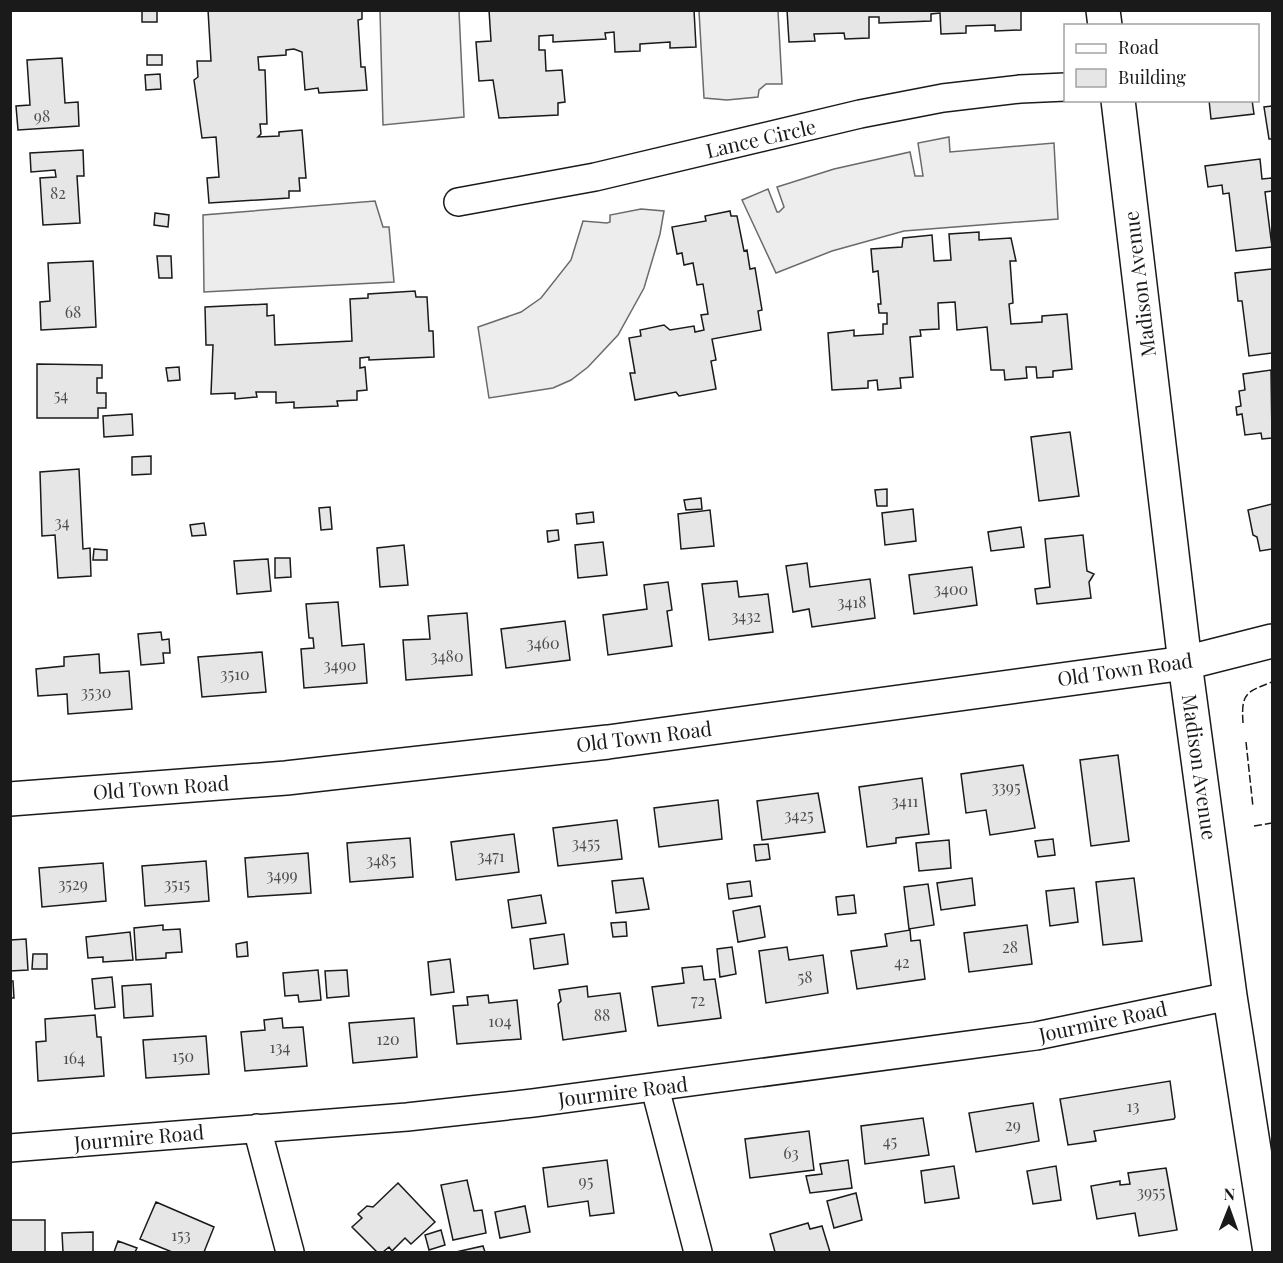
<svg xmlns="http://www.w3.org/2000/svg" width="1283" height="1263" font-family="'Playfair Display',serif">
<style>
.built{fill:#ededed;stroke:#6a6a6a;stroke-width:1.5}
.building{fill:#e6e6e6;stroke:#1a1a1a;stroke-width:1.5}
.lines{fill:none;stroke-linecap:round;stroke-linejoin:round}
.minor-casing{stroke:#1a1a1a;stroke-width:30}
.tertiary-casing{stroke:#1a1a1a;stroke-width:36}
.secondary-casing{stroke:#1a1a1a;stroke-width:36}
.minor{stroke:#fff;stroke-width:27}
.tertiary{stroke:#fff;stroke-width:33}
.secondary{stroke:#fff;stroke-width:33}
.fence{stroke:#1a1a1a;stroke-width:1.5;stroke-dasharray:8 3;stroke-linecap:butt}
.labels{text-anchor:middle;stroke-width:4.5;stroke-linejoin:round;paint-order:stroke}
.number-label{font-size:16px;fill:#4d4d4d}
.street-label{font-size:20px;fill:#1a1a1a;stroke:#fff}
</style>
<rect width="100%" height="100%" fill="#fff"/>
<path class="built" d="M380,11H459L464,117L383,125Z
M699,11H778L782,84H766L759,90L758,97L727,100L704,98Z
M949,137L950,152L1054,143L1058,219L904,231L832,251L776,273L742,200L768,189L777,212H779L784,207L777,187L834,169L910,152L915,176H923L918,143Z
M375,201L383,227H389L394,282L204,292L203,215Z
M641,209L664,211L660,234L644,288L618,335L588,367L571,380L553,388L489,398L478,327L521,312L541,298L571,260L583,221L607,223L610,222V215Z"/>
<path class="building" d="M142,10H157V22H142Z
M208,10H362V19L358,20L361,67H365L367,90L319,93L318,88L305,90L302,52L294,49L286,50V55L258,57L259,70H265L267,124H260L261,134L258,137L279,136V132L302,130L306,178H299L300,191H289V198L209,203L207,178L219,177L216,137L202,138L194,80L198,77L197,61H211Z
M489,10H694L696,47L670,48V42L640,44V51L615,52L614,32L605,33L606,39L553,42V35L539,36V50H545L546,71L562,70L565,102L558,103V115L499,118L493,80L479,81L476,42L491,41Z
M787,10H1021V30L995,31V25L966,26V33L941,34L940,13L931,14V21L879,23V17H869V38L845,39L844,33L814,34L815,41L789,42Z
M147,55H162V65H147Z
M62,58L65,103L78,102L79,126L18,130L16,106L30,105L27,60Z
M160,74L161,89L146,90L145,75Z
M1209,100H1252L1254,114L1211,119Z
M1272,106V139H1269L1264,107Z
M83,150L84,176H77L80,223L43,225L40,178L56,177L55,170L31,172L30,153Z
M1260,159L1262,179L1272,178V191L1265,192L1272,247L1236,251L1229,193L1223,194L1222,185L1208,187L1205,166Z
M730,211L731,216H737L744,251L747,250L750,269L755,268L762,310L758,311L761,330L712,339L716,360L711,361L716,389L679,396L676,392L635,400L630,373H635L629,338L641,336L640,330L664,325L670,330L694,326L695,332L704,330L701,315L708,314L703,284L697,285L693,263L684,265L682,253L677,254L672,227L706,221L705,216Z
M155,213L169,215L168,227L154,225Z
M979,232V240L1011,238L1016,261H1010L1013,303L1009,304L1011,324L1042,322V316L1067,314L1072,369L1053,371V377L1037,378L1036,367H1026L1027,378L1005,380L1004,370H991L987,327L957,330L955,302L938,303L939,329L920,330L921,336L910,337L913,377L900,378L901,388L878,390L877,380L868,381V388L832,390L828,333L854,330V336L883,334V324H887V313H879L878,304H881L878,271L873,272L871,249L902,247L903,238L932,235L934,261L951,260L949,234Z
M157,256H171L172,278H159Z
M93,261L96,327L41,330L40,302L50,301L48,263Z
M1272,269V353L1249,356L1242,301H1238L1235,273Z
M415,291L416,297H427L429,331H433L434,357L369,360V357L360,358V368L365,367L367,390L357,391V400L337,401L338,406L294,408V402L276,403V392H256L257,397L235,399V393L211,394L213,345H206L205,307L267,304V316L274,315L275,345L352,341L350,299L368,298V294Z
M37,364L102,365V378H97V393H106V408H98V418H37Z
M179,367L180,380L168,381L166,368Z
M1271,370L1272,438L1262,439L1261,433L1245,435L1242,414L1237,415L1236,407L1241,406L1239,391L1245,390L1243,374Z
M132,414L133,435L104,437L103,416Z
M1070,432L1079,496L1039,501L1031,437Z
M151,456V474L132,475V457Z
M79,469L83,549L90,548L91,576L58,578L55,535L42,536L40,472Z
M887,489V506H877L875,490Z
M701,498L702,509L686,510L684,500Z
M1272,504V549L1260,551L1257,537L1253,535L1248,510Z
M330,507L332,529L321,530L319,508Z
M913,509L916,541L885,545L882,513Z
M710,510L714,546L681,549L678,514Z
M593,512L594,522L577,524L576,514Z
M204,523L206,535L192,536L190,525Z
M1021,527L1024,547L991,551L988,532Z
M558,530L559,540L548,542L547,531Z
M1083,535L1087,571L1094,574L1089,582L1091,598L1037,604L1035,589L1050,587L1045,539Z
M603,542L607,575L578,578L575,545Z
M404,545L408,585L380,587L377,548Z
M94,549L107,550V560H93Z
M275,558H290L291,577L275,578Z
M268,559L271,591L237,594L234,561Z
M807,563L810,587L870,579L875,618L812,627L809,609L793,612L786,566Z
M972,567L977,605L914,614L909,575Z
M737,581L739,597L768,594L773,632L709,640L702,584Z
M668,582L672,610L667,611L672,646L608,655L603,615L647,609L644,585Z
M338,602L342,646L364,644L367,683L304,688L301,649L314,648L313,638H309L306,604Z
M467,613L472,675L406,680L403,640L430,639L428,616Z
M565,621L570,660L506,668L501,629Z
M161,632L162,640L169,639L170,653H163L164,663L141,665L138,634Z
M262,652L266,692L202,697L198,657Z
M99,654L100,673L129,671L132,709L68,714L67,694L38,696L36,669L64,666V657Z
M1118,755L1129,841L1091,846L1080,760Z
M1023,765L1035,828L990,835L986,810L966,813L961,774Z
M922,778L929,834L896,838V843L867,847L859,787Z
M818,793L825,832L762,840L757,801Z
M718,800L722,839L659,847L654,808Z
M617,820L622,859L558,866L553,828Z
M514,834L519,872L456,880L451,842Z
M410,838L413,877L350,882L347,843Z
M1053,839L1055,855L1038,857L1035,841Z
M949,840L951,868L919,871L916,843Z
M768,844L770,859L756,861L754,845Z
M308,853L311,893L248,897L245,858Z
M206,861L209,901L145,906L142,866Z
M103,863L106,901L42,907L39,868Z
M643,878L649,909L616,913L612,881Z
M972,878L975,905L941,910L937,883Z
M1134,878L1142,941L1103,945L1096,882Z
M750,881L752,896L729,899L727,884Z
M928,884L934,925L909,929L904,887Z
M1074,888L1078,922L1050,926L1046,891Z
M541,895L546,923L512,928L508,900Z
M854,895L856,913L838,915L836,897Z
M760,906L765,937L738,942L733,911Z
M626,922L627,936L613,937L611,923Z
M163,925V930L180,929L182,952L166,953V958L136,960L134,928Z
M1027,925L1032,964L969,972L964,933Z
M910,930L911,941L920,940L925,979L857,989L851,951L887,946L885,934Z
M130,932L133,960L103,962V957L88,958L86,937Z
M564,934L568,964L534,969L530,939Z
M26,939L28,970L10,971V940Z
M247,942L248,956L237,957L236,944Z
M732,947L736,974L720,977L717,949Z
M787,947L789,960L823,955L828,993L766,1003L759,951Z
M33,954H47V969H32Z
M450,959L454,992L431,995L428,962Z
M702,966L704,980L715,979L721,1018L658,1026L652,987L684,983L682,968Z
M318,970L321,1000L299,1002L298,995L285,996L283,973Z
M347,970L349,996L327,998L325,971Z
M112,977L115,1007L95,1009L92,979Z
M10,981H13L14,998H10Z
M151,984L153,1016L124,1018L122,986Z
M587,986L588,997L620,993L626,1031L563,1040L558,1004L561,1001L559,990Z
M488,995L489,1003L517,1000L521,1039L457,1044L453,1006L468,1005L467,997Z
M95,1015L97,1037H101L104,1076L38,1081L36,1042L46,1041L45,1019Z
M282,1018L283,1028L303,1027L307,1066L245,1071L241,1032L265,1030L264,1020Z
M414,1018L417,1057L353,1063L349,1023Z
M206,1036L209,1074L146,1078L143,1040Z
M1170,1081L1175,1117L1174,1119L1094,1131L1096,1141L1068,1145L1060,1099Z
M1033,1103L1039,1141L976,1152L969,1113Z
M923,1118L929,1155L865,1164L861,1126Z
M809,1131L814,1170L750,1178L745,1139Z
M607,1160L614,1213L590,1216L588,1201L548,1207L543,1168Z
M848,1160L852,1188L810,1193L806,1176L822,1174L820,1164Z
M954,1166L959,1198L925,1203L921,1171Z
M1056,1166L1061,1200L1033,1204L1027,1171Z
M1166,1168L1177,1230L1139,1236L1135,1213L1097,1219L1091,1186L1120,1181V1185L1130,1184L1128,1173Z
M467,1180L474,1211L482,1210L486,1233L453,1240L441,1185Z
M398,1183L435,1222L411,1244L405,1238L392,1251L389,1247L383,1252H377L352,1227L362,1218L358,1214L367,1206L373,1207Z
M856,1193L862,1220L834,1228L827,1201Z
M156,1202L214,1227L204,1252H172L140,1239Z
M525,1206L530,1232L500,1238L495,1212Z
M10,1220H45V1252H10Z
M808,1223L810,1229L822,1226L830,1252H775L770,1234Z
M441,1230L445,1245L429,1250L425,1235Z
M93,1232V1252H63L62,1233Z
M118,1241L137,1248L135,1252H114Z
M483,1246L485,1252H456Z"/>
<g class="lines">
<defs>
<path id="minor" d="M458,202L595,177L860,114L943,98L1020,89L1066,87
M655,1088L698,1252
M257,1128L290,1252
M10,1148L407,1117L533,1103L1036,1036L1230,996"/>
<path id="tertiary" d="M1103,10L1105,26
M1118,100L1185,663"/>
<path id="secondary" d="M1185,663L1230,996L1270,1252
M10,799L286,778L608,742L1185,663L1272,641"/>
</defs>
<use href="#minor" class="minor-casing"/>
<use href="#tertiary" class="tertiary-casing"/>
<use href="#secondary" class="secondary-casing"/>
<use href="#minor" class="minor"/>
<use href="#tertiary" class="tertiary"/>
<use href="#secondary" class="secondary"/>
<path class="fence" d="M1243,723C1241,693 1246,692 1272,682
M1246,742L1253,807
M1254,826L1272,823"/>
</g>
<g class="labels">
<g class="number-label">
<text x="42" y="122">98</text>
<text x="58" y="199">82</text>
<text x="73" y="318">68</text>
<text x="61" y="401">54</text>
<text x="62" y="528">34</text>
<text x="951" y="595">3400</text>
<text x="852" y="608">3418</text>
<text x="746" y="622">3432</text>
<text x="543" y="649">3460</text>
<text x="447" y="662">3480</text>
<text x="340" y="671">3490</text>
<text x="235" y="680">3510</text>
<text x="96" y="698">3530</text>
<text x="1006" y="793">3395</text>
<text x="905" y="807">3411</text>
<text x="799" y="821">3425</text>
<text x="586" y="849">3455</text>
<text x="491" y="862">3471</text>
<text x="381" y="866">3485</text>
<text x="282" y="881">3499</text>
<text x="73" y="890">3529</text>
<text x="177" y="890">3515</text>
<text x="1010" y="953">28</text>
<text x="902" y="968">42</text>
<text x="805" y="983">58</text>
<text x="698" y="1006">72</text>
<text x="602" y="1021">88</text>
<text x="500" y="1027">104</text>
<text x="388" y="1045">120</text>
<text x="280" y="1053">134</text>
<text x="183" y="1062">150</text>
<text x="74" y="1064">164</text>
<text x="1133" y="1112">13</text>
<text x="1013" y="1131">29</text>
<text x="890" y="1147">45</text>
<text x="791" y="1159">63</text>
<text x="586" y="1187">95</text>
<text x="1151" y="1198">3955</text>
<text x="181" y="1241">153</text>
</g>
<g class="street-label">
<text transform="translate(761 139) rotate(-13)" y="7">Lance Circle</text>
<text transform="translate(1140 284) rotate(-97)" y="7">Madison Avenue</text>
<text transform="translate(1125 670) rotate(-8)" y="7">Old Town Road</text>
<text transform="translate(644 737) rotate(-7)" y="7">Old Town Road</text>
<text transform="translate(1199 767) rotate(82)" y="7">Madison Avenue</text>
<text transform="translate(161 788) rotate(-4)" y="7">Old Town Road</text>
<text transform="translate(1103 1022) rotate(-12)" y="7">Jourmire Road</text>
<text transform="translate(623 1092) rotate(-7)" y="7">Jourmire Road</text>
<text transform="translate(139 1138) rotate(-5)" y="7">Jourmire Road</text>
</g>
</g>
<rect width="1283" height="1263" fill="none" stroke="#1a1a1a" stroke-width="24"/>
<rect x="1064" y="24" width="195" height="78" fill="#ffffff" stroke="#a3a3a3" stroke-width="1.5"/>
<rect x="1076" y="44" width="30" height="9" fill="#ffffff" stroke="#a3a3a3" stroke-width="1.5"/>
<text x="1118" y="54" font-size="18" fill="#1a1a1a">Road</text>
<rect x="1076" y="69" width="30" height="18" fill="#e6e6e6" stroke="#a3a3a3" stroke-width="1.5"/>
<text x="1118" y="84" font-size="18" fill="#1a1a1a">Building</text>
<g transform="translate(1229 1209) rotate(1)" stroke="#ffffff" stroke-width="4.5" paint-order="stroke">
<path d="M0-4.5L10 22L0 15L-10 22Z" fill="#1a1a1a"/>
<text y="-9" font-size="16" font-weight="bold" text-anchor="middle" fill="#1a1a1a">N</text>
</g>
</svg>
